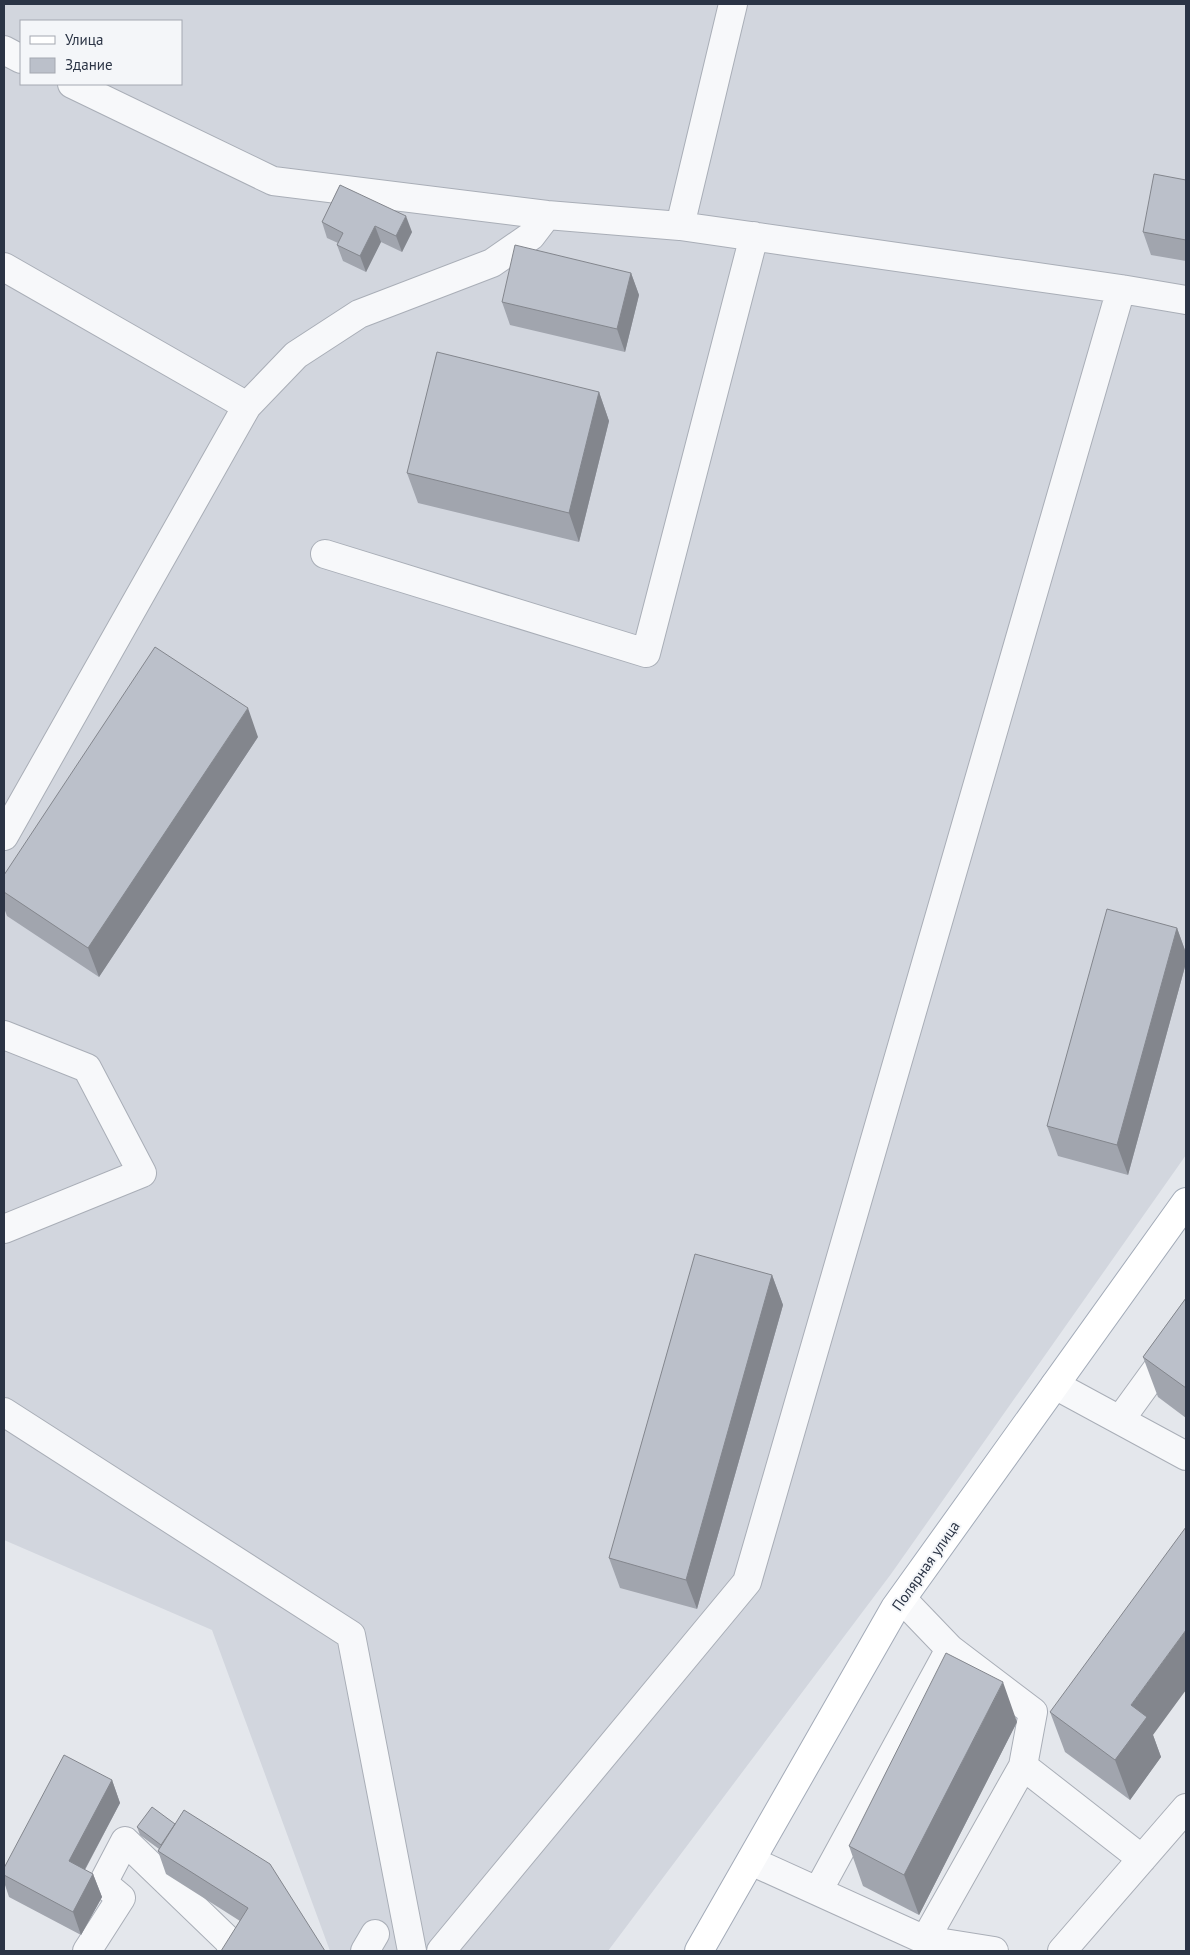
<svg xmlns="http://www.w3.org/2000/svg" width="1190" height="1955" font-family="'PT Sans',sans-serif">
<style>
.built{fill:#d2d6de;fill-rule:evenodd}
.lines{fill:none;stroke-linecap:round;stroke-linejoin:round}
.minor-casing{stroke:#a9aeb7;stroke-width:30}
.major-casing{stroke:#a3abb8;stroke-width:30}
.minor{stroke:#f7f8fa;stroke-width:28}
.major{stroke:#fff;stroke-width:28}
.wall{fill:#a1a5ae}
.shaded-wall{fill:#83868d}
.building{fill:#bbc0ca;stroke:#83868d}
.labels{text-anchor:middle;stroke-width:4;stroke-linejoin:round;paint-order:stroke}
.street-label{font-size:15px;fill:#2b3445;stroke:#f4f6f9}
</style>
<rect width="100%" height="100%" fill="#e4e7ec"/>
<path class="built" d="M4,4H1186V1155L891,1574L608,1951H330L212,1630L4,1540ZM21,21H181V84H21Z"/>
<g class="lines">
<defs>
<path id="minor" d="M4,50L21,59
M72,84L273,181L547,215L680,226L1121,289L1186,300
M680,226L733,4
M4,267L247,406
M325,554L646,653L754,236
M4,836L247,406L296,355L359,314L492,263L531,236L547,215
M4,1035L87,1068L142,1173L4,1229
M1055,1385L1186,1456
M4,1412L351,1635L412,1951
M1120,1420L1186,1329
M950,1649L1033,1712L1023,1766L1142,1859
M751,1861L925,1940L994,1951
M818,1891L950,1649L902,1599
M925,1940L1023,1766
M87,1951L121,1898L103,1883L125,1841L234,1946L231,1951
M365,1951L375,1934
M441,1951L747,1582L1121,289
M1062,1951L1186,1808"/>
<path id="major" d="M699,1951L895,1608L1186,1202"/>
</defs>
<use href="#minor" class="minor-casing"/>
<use href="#major" class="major-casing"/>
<use href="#minor" class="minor"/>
<use href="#major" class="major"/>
</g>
<path class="wall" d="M1186,180V261L1151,255L1143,232Z
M340,185L412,232L402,252L381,242L366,272L343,261L337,245L338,243L327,238L322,222Z
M631,273L639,295L625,352L510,325L502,302Z
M599,392L609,421L579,542L418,503L407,473Z
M258,737L99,977L7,916L4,908V875Z
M1177,928L1186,953V963L1128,1175L1058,1156L1047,1126Z
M772,1275L783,1305L697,1609L620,1588L609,1558Z
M1186,1298V1418L1158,1397L1143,1357Z
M1050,1712L1153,1735L1161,1757L1130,1800L1065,1752Z
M1017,1722L919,1915L863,1886L849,1846Z
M112,1780L120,1803L85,1870L93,1874L102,1897L81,1935L9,1897L4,1882V1868Z
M137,1827L325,1951L240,1921L166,1874L158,1851L159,1849L140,1835Z"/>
<path class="shaded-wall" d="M406,216L412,232L402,252L396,236Z
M375,226L381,242L366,272L360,256Z
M631,273L639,295L625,352L617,329Z
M599,392L609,421L579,542L569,513Z
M248,708L258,737L99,977L88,948Z
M1177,928L1186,953V963L1128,1175L1117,1145Z
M772,1275L783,1305L697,1609L686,1580Z
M1186,1630V1690L1153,1735L1161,1757L1130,1800L1115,1760L1131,1705Z
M1003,1682L1017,1722L919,1915L904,1875Z
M112,1780L120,1803L77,1884L69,1861Z
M93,1874L102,1897L81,1935L73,1912Z"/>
<path class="building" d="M1154,174L1186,180V240L1143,232Z
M340,185L406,216L396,236L375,226L360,256L337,245L343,233L322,222Z
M515,245L631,273L617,329L502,302Z
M437,352L599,392L569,513L407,473Z
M155,647L248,708L88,948L4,892V875Z
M1107,909L1177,928L1117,1145L1047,1126Z
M695,1254L772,1275L686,1580L609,1558Z
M1186,1298V1388L1143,1357Z
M1186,1527V1630L1131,1705L1147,1717L1115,1760L1050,1712Z
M946,1653L1003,1682L904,1875L849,1846Z
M64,1755L112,1780L69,1861L93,1874L73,1912L4,1875V1868Z
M152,1807L175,1824L161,1845L137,1827Z
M184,1810L270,1864L325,1951H221L248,1908L158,1851Z"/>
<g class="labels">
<g class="street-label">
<text transform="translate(926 1566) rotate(-55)" y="5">Полярная улица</text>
</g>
</g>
<rect width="1190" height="1955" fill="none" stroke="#2b3445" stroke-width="10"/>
<rect x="20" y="20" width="162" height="65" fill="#f4f6f9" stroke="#a4a8b1"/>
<rect x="30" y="36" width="25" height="8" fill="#ffffff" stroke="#a4a8b1"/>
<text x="65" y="45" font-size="15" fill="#2b3445">Улица</text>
<rect x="30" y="58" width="25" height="15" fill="#bbc0ca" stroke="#a4a8b1"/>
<text x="65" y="70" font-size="15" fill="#2b3445">Здание</text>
</svg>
